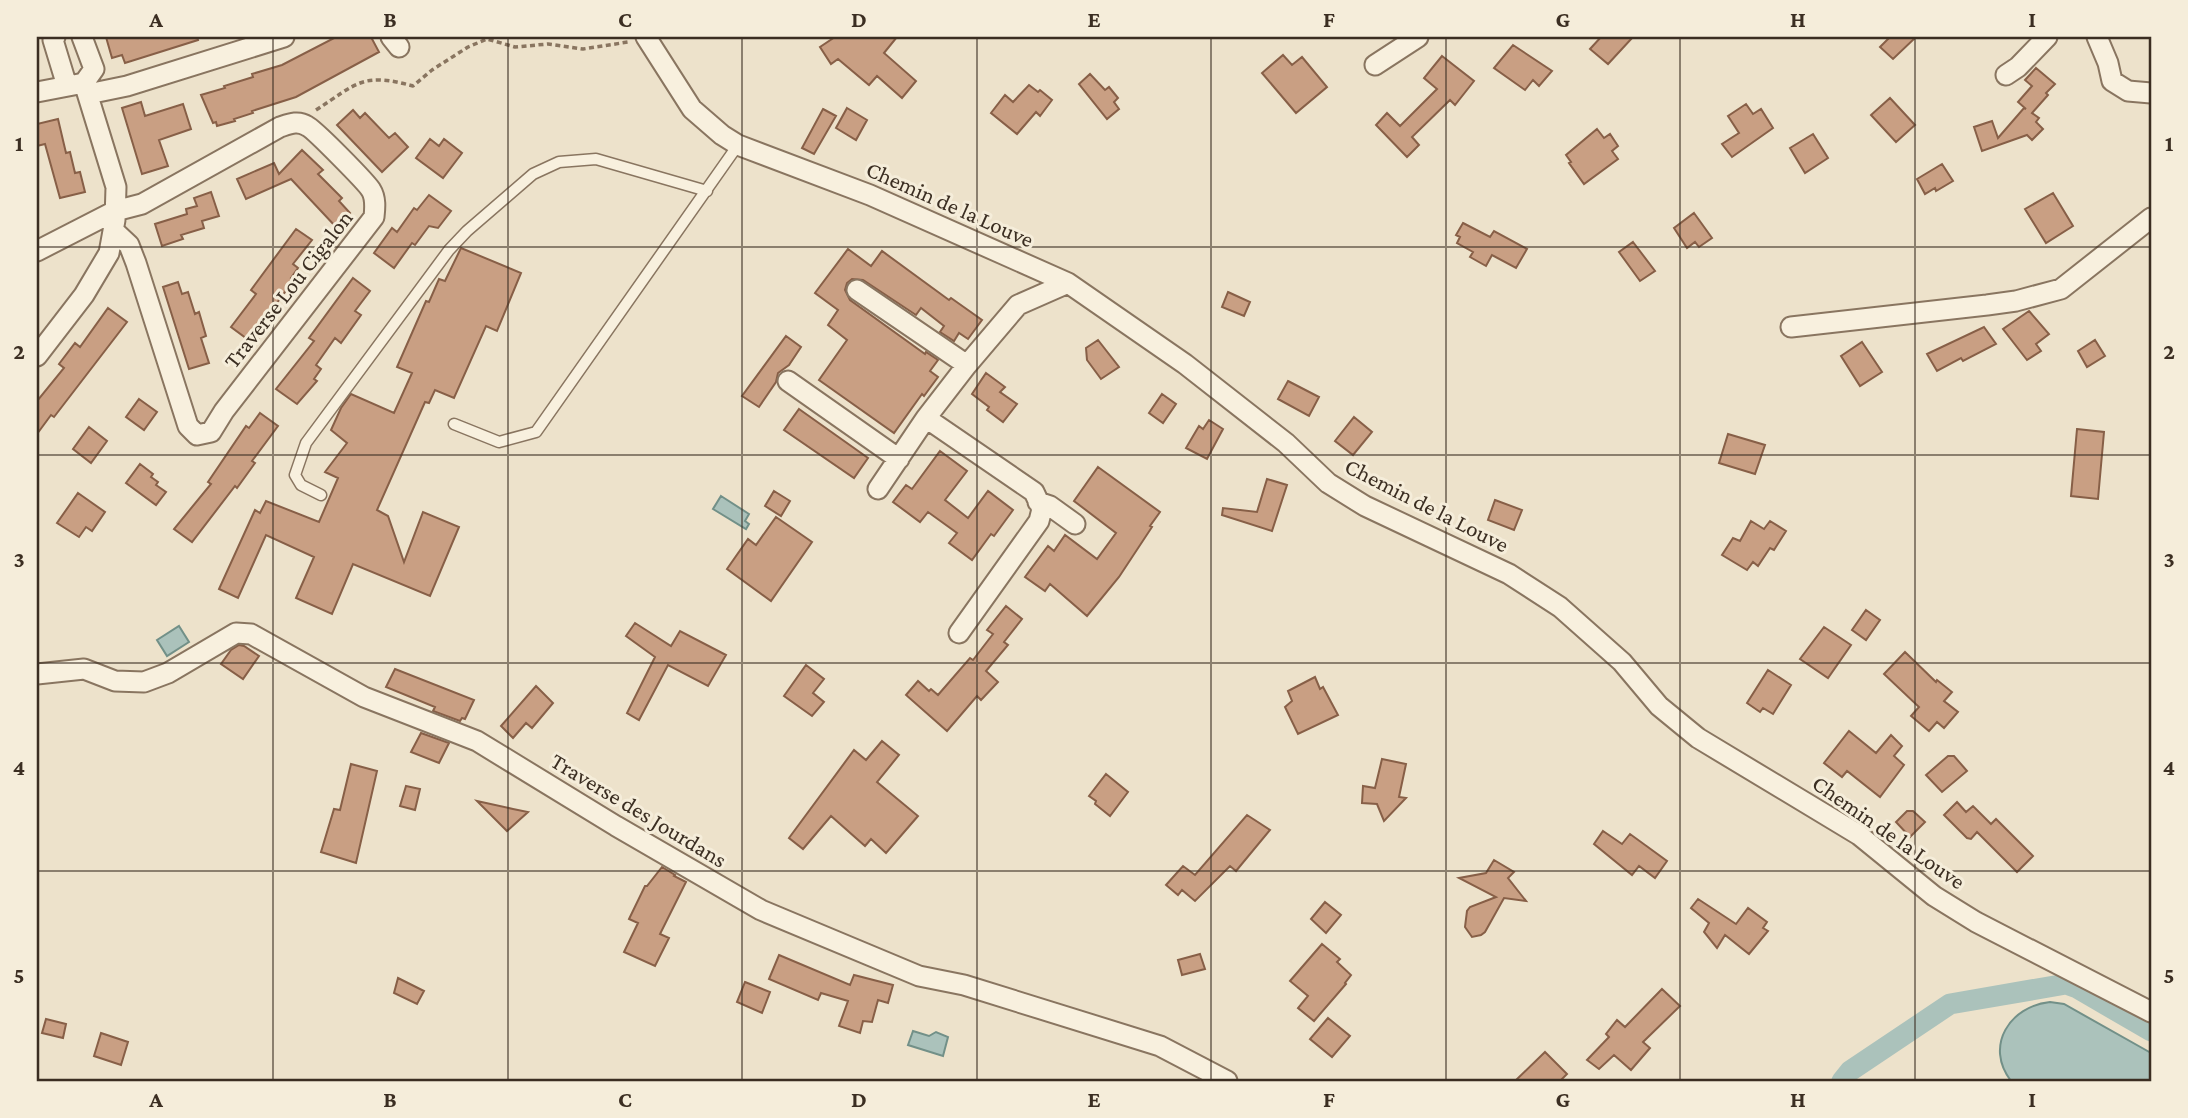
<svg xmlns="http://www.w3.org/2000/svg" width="2188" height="1118" font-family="'Crimson Pro',serif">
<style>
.water{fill:#abc2bb;stroke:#729088;stroke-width:2}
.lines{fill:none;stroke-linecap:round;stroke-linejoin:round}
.canal{stroke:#abc2bb;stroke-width:21}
.building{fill:#c99f83;stroke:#875f47;stroke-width:2}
.service-casing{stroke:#897560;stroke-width:13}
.minor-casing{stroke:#897560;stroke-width:23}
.path{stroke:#897560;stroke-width:3.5;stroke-dasharray:5 3.5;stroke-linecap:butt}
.service{stroke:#f8f0de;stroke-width:10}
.minor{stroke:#f8f0de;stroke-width:19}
.grid{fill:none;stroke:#3b2e22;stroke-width:2;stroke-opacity:0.55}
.labels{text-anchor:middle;stroke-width:6;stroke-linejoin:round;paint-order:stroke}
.street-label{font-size:23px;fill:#3b2e22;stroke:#f5edda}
.neatline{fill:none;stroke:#3b2e22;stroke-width:2.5}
.grid-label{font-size:23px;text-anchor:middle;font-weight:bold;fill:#3b2e22}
</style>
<rect width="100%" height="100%" fill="#ede2cb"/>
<path class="water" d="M721,496L749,514L745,521L749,524L746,529L713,509Z
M179,626L189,642L167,656L157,640Z
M2050,1002L2064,1004L2151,1053V1081H2011C1984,1046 2010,1006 2050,1002Z
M913,1031L929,1036L936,1032L948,1037L943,1056L908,1045Z"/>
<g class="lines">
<path class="canal" d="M1842,1081L1850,1071L1950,1004L2066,984L2077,988L2151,1031"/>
</g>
<path class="building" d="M106,37H197L198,40L125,63L122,55L112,58Z
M336,37H371L379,52L296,97L252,111L253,113L234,119L235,121L217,126L216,122L213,123L201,95L225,88L224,86L253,77L252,74L282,65Z
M835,37H897L884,53L916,81L902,98L877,76L869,85L838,59L831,64L820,47Z
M1601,37H1633L1608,64L1590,49Z
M1890,37H1916L1893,59L1880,47Z
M1513,45L1552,71L1539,86L1533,80L1525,90L1494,68Z
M1283,55L1292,65L1302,57L1327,87L1296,113L1262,73Z
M1442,56L1474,81L1455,105L1450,100L1412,137L1419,145L1407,157L1376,125L1387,113L1400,126L1437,89L1424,78Z
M2036,68L2055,84L2046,93L2048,95L2032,113L2039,118L2036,122L2043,129L2032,140L2027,135L1982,151L1974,127L1992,121L1998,138L2024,108L2026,109L2018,102L2032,86L2025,80Z
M1090,74L1105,90L1109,87L1118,98L1114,102L1119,109L1107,119L1079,84Z
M1029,85L1038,92L1040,90L1052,100L1040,116L1036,112L1017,134L991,113L1005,95L1013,102Z
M1890,98L1915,125L1896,142L1871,115Z
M141,102L145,116L183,104L191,129L159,140L168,166L142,174L122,108Z
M1746,104L1753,114L1761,109L1773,128L1732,157L1722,144L1739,133L1728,116Z
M847,108L867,120L856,140L836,128Z
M823,109L836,116L814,154L802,148Z
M353,110L360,118L365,113L389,138L395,133L408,147L382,172L337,125Z
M58,119L66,153L70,152L75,173L80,172L85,192L60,198L45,144L37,146V124Z
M1597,129L1604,138L1610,134L1618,146L1612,151L1618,159L1584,184L1569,163L1571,162L1566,155Z
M1813,134L1828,158L1805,173L1790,148Z
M430,139L439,146L444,139L462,153L443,178L416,158Z
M302,150L323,170L318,174L342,198L339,201L350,213L336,227L291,179L246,199L237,179L274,163L279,174Z
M1942,164L1953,181L1936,191L1935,188L1925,194L1917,179Z
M211,192L219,216L202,221L204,228L181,235L183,239L162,246L155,224L187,214L186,209L197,206L194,198Z
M2053,193L2073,226L2046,243L2025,209Z
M429,195L451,211L438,228L429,226L415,245L412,243L394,268L374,253L392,228L397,232L414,208L417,210Z
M1694,213L1712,238L1699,247L1695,242L1687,248L1674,228Z
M1463,223L1490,237L1494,231L1527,249L1516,268L1492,255L1486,266L1470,257L1473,252L1457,243L1460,237L1456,235Z
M296,229L312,240L293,264L298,268L291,278L294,280L259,327L264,330L254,344L231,327L256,294L251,290Z
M1633,242L1655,271L1640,281L1619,252Z
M461,248L521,273L497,331L486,326L454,398L435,390L429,403L425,402L377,510L388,516L404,562L423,512L459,527L430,596L353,564L332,614L296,598L314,557L266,535L238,598L219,589L255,510L260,513L266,501L319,522L338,478L325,472L347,443L331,430L341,408L351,394L394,413L412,373L397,367L426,301L429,302L439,279L445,281Z
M848,249L871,266L882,251L949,300L951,298L982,320L968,339L959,333L954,341L940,332L944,326L921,308L916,315L863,280L852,279L847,283L845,290L850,300L925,354L926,352L938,360L930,371L938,377L924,396L922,394L894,433L819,380L847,340L828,325L838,310L815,293Z
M353,278L370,291L355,311L361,315L341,343L335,338L316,365L321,369L314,379L317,381L297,404L276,389L314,341L309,338Z
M178,282L182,294L188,292L195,314L199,312L206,336L201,338L209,363L189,369L163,287Z
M1228,292L1250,302L1244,316L1222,307Z
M108,308L127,322L54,417L51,415L37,434V401L64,368L59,364L75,343L80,347Z
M2029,311L2049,334L2036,344L2041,351L2027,360L2003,329Z
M1984,327L1996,344L1963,361L1961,358L1937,371L1927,354Z
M786,336L801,347L789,365L778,373L776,382L759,407L742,396Z
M1098,340L1119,367L1101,379L1087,360L1086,348Z
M2095,340L2105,356L2087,367L2078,351Z
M1862,342L1882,372L1860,386L1841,356Z
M986,373L1005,387L1000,392L1017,404L1003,422L987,410L989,407L972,394Z
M1288,381L1319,397L1309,416L1278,399Z
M1162,394L1176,404L1163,423L1149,413Z
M139,399L157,412L144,430L126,417Z
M799,409L868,458L854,478L784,430Z
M260,413L278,426L252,461L255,463L237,488L235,486L192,542L174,529L211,484L208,482L246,426L249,428Z
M1354,417L1372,432L1353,455L1335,441Z
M1209,420L1223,429L1207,459L1186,448L1199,426L1203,429Z
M89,427L107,441L91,463L73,449Z
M2077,429L2104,432L2098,499L2071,496Z
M1728,434L1765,445L1755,474L1719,463Z
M940,451L967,471L945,500L968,518L988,491L1013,510L994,536L991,534L972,560L949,543L957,533L928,512L920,522L893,502L906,485L912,489Z
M140,464L153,474L151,477L158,482L156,485L166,492L156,505L126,483Z
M1098,467L1160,512L1150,526L1152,527L1119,577L1087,616L1050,584L1045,591L1025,577L1048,546L1054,551L1065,535L1097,559L1116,533L1074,501Z
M1267,479L1287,485L1272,531L1222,515L1223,508L1257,512Z
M774,491L790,501L781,516L765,506Z
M78,493L105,512L92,531L86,527L79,537L57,523Z
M1495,500L1522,510L1514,530L1488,520Z
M776,517L812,542L771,601L727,569L748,539L756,545Z
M1751,521L1764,529L1770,521L1786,531L1774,550L1770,548L1758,566L1753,562L1747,570L1722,555L1733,538L1740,541Z
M1006,606L1022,619L1004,642L1008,645L986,671L998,682L981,700L977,696L947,731L906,695L918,681L929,691L931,689L938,695L970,658L973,660L993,634L987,630Z
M1866,610L1880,620L1866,640L1852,630Z
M635,623L671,646L680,631L726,655L708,686L668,665L639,720L627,713L655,657L626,636Z
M1824,627L1851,645L1828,678L1800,659Z
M239,645L244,646L259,656L243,679L221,664L231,650Z
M1905,652L1936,682L1937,680L1952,692L1944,701L1958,712L1944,728L1937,722L1929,731L1911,716L1919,707L1884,674Z
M806,665L824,679L813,693L824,702L812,716L784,696Z
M395,669L474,700L465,719L462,718L460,721L433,711L435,707L386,687Z
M1768,670L1791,685L1773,714L1763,708L1760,712L1747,703Z
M1315,677L1320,689L1323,687L1338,715L1298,734L1285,707L1292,701L1288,691Z
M536,686L553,703L532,728L526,723L513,738L501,726Z
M1849,731L1876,753L1891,735L1902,746L1894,756L1904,765L1880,797L1847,771L1842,777L1824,763Z
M421,733L449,743L439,763L411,752Z
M882,741L899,755L877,782L918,816L886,853L871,839L865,846L831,816L803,849L789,838L854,750L866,760Z
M1948,756H1954L1967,771L1942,792L1926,775Z
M1382,759L1406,764L1399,797L1406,798L1384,821L1377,804L1362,803L1363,786L1375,788Z
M351,764L377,771L356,863L321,852L334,809L340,810Z
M1106,774L1128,792L1110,816L1095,804L1096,801L1089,796Z
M406,786L420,789L415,810L400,806Z
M477,801L513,809L528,812L507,831Z
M1957,802L1966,812L1973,806L1991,824L1996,819L2033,856L2017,872L1977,832L1971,839L1967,838L1944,815Z
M1907,811H1913L1925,822L1910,837L1896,822Z
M1247,815L1270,830L1236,871L1230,866L1195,901L1182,890L1178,895L1166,885L1183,866L1195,875Z
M1603,831L1622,844L1630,834L1667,861L1655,878L1639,866L1632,875L1594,844Z
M1494,860L1514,872L1508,878L1526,901L1504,898L1485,932L1481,935L1472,937L1465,927L1467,911L1470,907L1496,897L1459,878L1486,873Z
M662,867L675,875L674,876L686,882L660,934L669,938L655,966L624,952L638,923L629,919L645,886H647Z
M1698,899L1736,924L1748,908L1767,922L1763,928L1768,931L1749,954L1725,935L1717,948L1704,932L1709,923L1691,908Z
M1325,902L1341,915L1326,933L1311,919Z
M1322,944L1340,959L1337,962L1351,975L1345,983L1346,984L1314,1021L1298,1008L1308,996L1290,981Z
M1200,954L1205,969L1182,975L1178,960Z
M779,955L850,985L854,975L893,985L888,1003L878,1000L872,1022L863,1021L860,1033L839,1026L848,1001L821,993L818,1000L769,979Z
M398,978L424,991L417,1004L394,993Z
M745,982L770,992L762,1013L737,1002Z
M1662,989L1680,1006L1643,1042L1650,1048L1631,1070L1614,1055L1599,1069L1587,1060L1609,1037L1606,1034L1617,1020L1625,1027Z
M1328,1018L1350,1036L1332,1057L1310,1039Z
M46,1019L66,1024L63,1038L42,1033Z
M101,1033L128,1042L121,1065L94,1056Z
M1545,1052L1567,1074L1560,1081H1515Z"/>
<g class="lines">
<defs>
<path id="service" d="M454,424L499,442L536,432L738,145
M321,495L301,485L295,475L306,443L449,250L467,231L533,174L559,162L596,159L707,191"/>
<path id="minor" d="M55,37L53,40L67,86
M391,37L399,47
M646,37L692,109L722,135L738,145L870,195L1068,283L1185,364L1286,443L1328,483L1365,506L1509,574L1560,607L1622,662L1659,706L1698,738L1859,835L1934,896L1976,922L2151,1012
M2097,37L2108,63L2112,81L2128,91L2151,93
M1375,65L1418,37
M2006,75L2018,67L2047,37
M37,92L84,83L94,69L82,37
M88,94L127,86L284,37
M37,251L115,211L142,204L280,127C289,124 298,120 307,126C314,129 367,183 371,190C376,198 375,208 374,217L224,411L211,432L197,435L188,426L136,263L129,245L113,230
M857,290L967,365
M1791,327L1987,305L2016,301L2061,289L2151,218
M37,356L84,295L109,253L115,220L116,187L84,83
M788,381L899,459
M926,418L1034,492L1042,509L1039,521L959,633
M878,489L926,418L967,365L1018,305L1068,283
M1038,502L1050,506L1075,524
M37,674L84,669L115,681L144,682L168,673L236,633L251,634L364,697L477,741L616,826L761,910L919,976L964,985L1160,1046L1227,1081"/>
</defs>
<use href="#service" class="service-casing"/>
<use href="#minor" class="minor-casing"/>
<path class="path" d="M316,110C358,83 362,72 413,86L432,70L468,47L487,39L515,47L548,44L583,49L628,42"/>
<use href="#service" class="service"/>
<use href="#minor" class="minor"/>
</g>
<path class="grid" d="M273,37V1081M508,37V1081M742,37V1081M977,37V1081M1211,37V1081M1446,37V1081M1680,37V1081M1915,37V1081M37,247H2151M37,455H2151M37,663H2151M37,871H2151"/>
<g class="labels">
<g class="street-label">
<text transform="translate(950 204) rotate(24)" y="8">Chemin de la Louve</text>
<text transform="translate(288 289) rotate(-52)" y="8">Traverse Lou Cigalon</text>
<text transform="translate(1427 505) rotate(27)" y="8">Chemin de la Louve</text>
<text transform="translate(639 810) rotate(31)" y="8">Traverse des Jourdans</text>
<text transform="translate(1889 832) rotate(35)" y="8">Chemin de la Louve</text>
</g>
</g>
<rect width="2188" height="1118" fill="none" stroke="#f5edda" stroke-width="77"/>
<rect x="38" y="38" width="2112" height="1042" class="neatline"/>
<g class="grid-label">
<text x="156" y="27">A</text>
<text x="390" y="27">B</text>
<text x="625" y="27">C</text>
<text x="859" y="27">D</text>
<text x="1094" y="27">E</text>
<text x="1329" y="27">F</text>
<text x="1563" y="27">G</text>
<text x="1798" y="27">H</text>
<text x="2032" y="27">I</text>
<text x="19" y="151">1</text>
<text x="2169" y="151">1</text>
<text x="19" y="359">2</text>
<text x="2169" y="359">2</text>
<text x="19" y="567">3</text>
<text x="2169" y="567">3</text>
<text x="19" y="775">4</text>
<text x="2169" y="775">4</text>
<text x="19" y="983">5</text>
<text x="2169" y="983">5</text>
<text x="156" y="1107">A</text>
<text x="390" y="1107">B</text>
<text x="625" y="1107">C</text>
<text x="859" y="1107">D</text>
<text x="1094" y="1107">E</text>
<text x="1329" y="1107">F</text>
<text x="1563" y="1107">G</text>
<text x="1798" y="1107">H</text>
<text x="2032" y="1107">I</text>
</g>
</svg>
